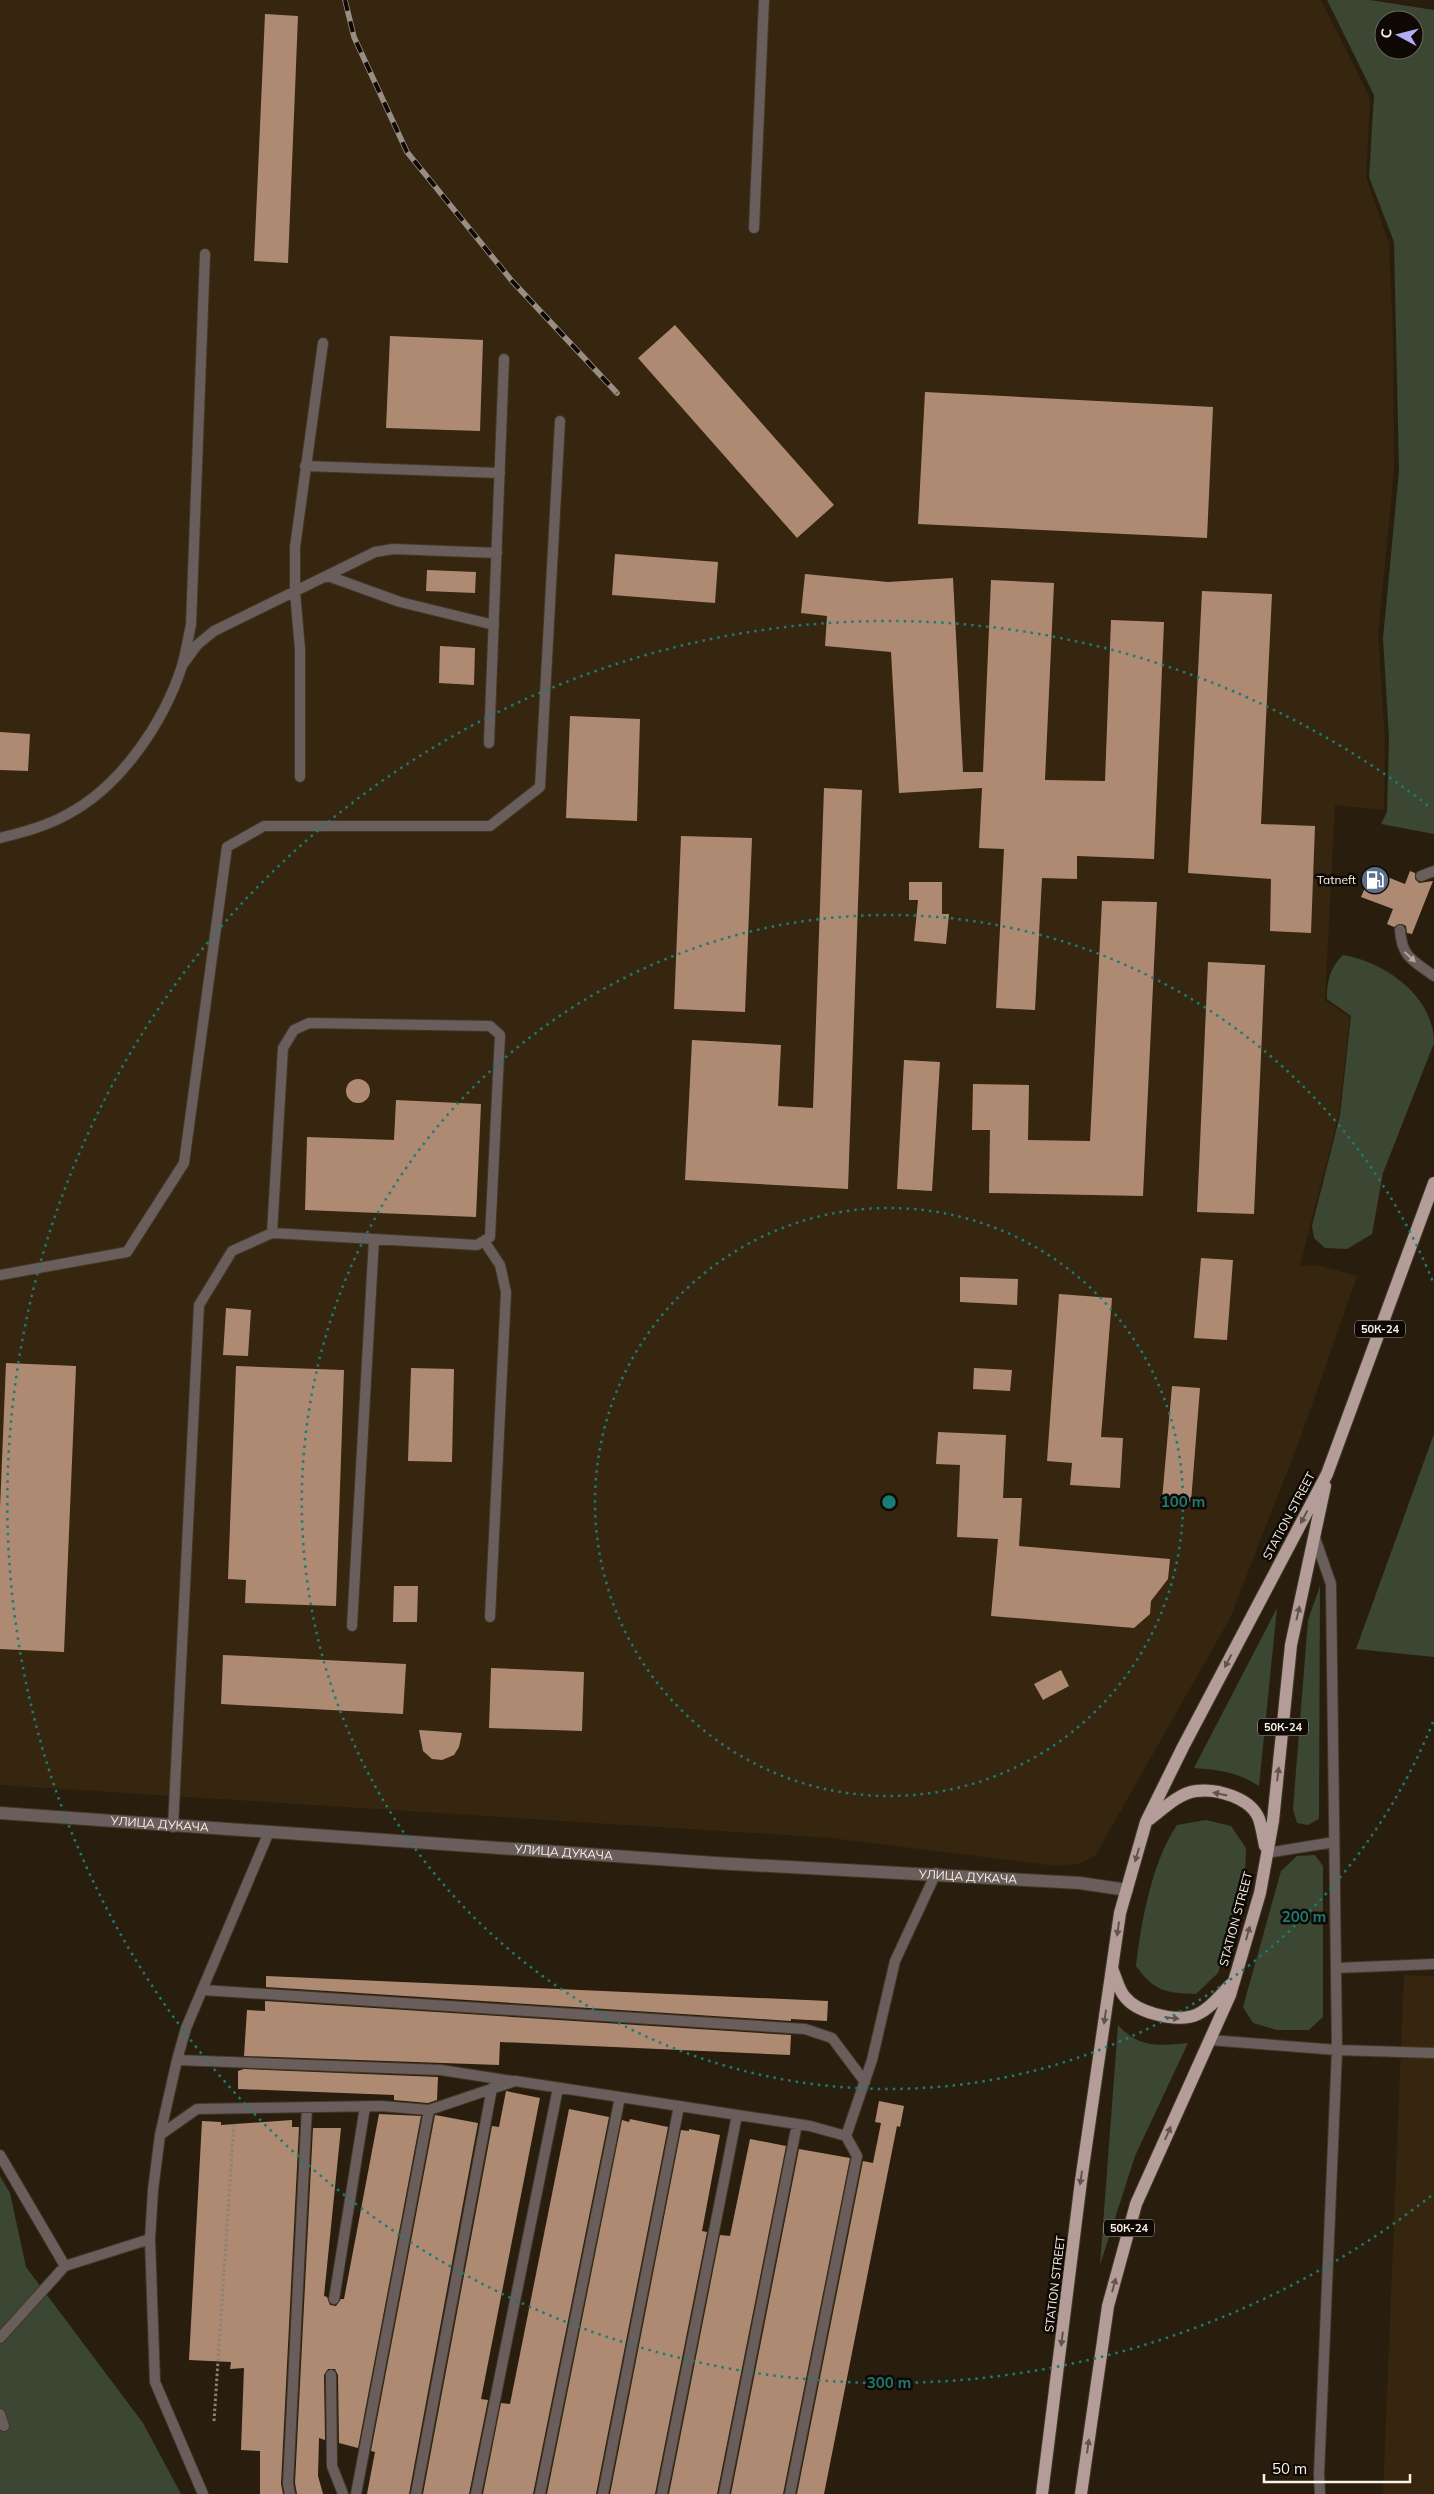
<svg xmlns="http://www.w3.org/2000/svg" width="1434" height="2494" font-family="Mulish,sans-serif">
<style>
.built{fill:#36260f}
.green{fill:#3b4633;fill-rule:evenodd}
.building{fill:#af8a73}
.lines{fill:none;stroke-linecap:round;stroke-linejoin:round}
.lane-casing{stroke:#423827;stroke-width:12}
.street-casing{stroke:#423827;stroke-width:14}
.primary-casing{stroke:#423827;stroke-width:14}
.path{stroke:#8c8374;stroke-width:3;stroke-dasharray:2.5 2.5;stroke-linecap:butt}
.lane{stroke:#6a5e5c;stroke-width:10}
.street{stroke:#6a5e5c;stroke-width:12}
.primary{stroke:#b49d98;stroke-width:12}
.rail-casing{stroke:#988e81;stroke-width:5.5}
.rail{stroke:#0e0904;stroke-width:4;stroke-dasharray:11;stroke-linecap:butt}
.oneway{fill:#b2a8a2}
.oneway2{fill:#61534e}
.ring{fill:none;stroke:#1b7c74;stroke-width:2.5;stroke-dasharray:2.5 5}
.labels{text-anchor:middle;stroke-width:5;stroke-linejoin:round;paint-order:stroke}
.shield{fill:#0e0904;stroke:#b4ada4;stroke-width:1}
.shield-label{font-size:11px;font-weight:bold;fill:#fbf3e8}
.poi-label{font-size:12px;fill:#fbf3e8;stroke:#0e0904;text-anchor:end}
.street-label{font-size:12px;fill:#fbf3e8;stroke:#0e0904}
.centre{fill:#1b7c74;stroke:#0e0904;stroke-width:2.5}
.ring-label{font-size:15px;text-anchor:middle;font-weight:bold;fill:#1b7c74;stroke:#0e0904;stroke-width:5;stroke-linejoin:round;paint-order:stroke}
</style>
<rect width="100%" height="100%" fill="#291e0d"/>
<path class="built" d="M0,0H1321L1370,98L1366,177L1389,243L1393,337L1394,469L1378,636L1385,740L1384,810L1335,805L1325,1000L1350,1017L1339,1114L1300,1265L1320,1266L1357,1276L1301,1436L1230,1618L1095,1856L1078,1864L1056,1866L831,1838L0,1785Z
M1404,1975L1434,1976V2494H1383Z"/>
<path class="green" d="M1327,0H1370L1434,10V834L1381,824L1387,812L1389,738L1383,638L1399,471L1394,242L1369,177L1374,95ZM1384,20H1414V50H1384Z
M1343,955C1385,962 1434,996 1434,1043L1383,1173L1372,1234L1347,1249L1325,1248L1314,1238L1312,1226L1340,1115L1351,1016L1327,999C1327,980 1330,968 1343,955Z
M1434,1434V1657L1356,1649Z
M1320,1586L1319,1819L1308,1825L1297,1823L1293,1809L1308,1620Z
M1277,1608L1259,1786C1237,1772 1220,1770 1194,1768Z
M1206,1820L1231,1826L1246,1848L1245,1879L1233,1929L1218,1973L1196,1994C1166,1993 1155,1992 1136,1966C1141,1923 1152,1861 1177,1825Z
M1315,1855L1323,1866V2017L1309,2030H1277L1253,2023L1243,2007L1281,1871L1297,1856Z
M1118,2025C1139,2048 1158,2046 1188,2043L1135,2156L1100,2265Z
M0,2176L10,2193L26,2267L143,2423L181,2494H0Z"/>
<path class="building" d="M265,14L298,16L288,263L254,261Z
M675,325L834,505L797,538L638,358Z
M390,336L483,340L480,431L386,428Z
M925,392L1213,407L1207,538L918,524Z
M615,554L718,562L715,603L612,595Z
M427,570L476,572L475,593L426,591Z
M805,574L888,582L953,578L963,772H983L991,580L1054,583L1045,780L1105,781L1111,620L1164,622L1154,859L1077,856V879L1042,878L1035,1010L996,1008L1004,849L979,848L982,788L899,793L891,652L825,646L827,616L801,613Z
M1202,591L1272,594L1261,824L1315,826L1311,933L1270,931L1271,879L1188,873Z
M440,646L475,648L474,685L439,683Z
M570,716L640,719L637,821L566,818Z
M0,732L30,734L28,771L0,770Z
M824,788L862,790L848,1189L685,1180L692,1040L781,1045L778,1106L813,1108Z
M681,836L752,838L745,1012L674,1009Z
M1372,871L1405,884L1410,871L1415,873V879L1419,883L1433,881L1412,934L1407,933L1406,926L1402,924L1394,927L1387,924L1393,909L1361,897Z
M909,882H942V914H949L946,944L914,941L918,900H909Z
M1102,901L1157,902L1143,1196L989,1193L990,1130H972L973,1084L1029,1085L1028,1140L1090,1141Z
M1208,962L1265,965L1254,1214L1197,1212Z
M904,1060L940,1062L932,1191L897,1189Z
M346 1091a12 12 0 1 1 24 0a12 12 0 1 1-24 0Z
M396,1100L481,1104L476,1217L305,1210L307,1137L394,1140Z
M1201,1258L1233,1260L1227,1340L1194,1338Z
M960,1277L1018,1279L1017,1305L960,1302Z
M1059,1294L1112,1298L1101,1437L1123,1438L1120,1488L1070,1485L1072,1463L1047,1461Z
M226,1308L251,1310L248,1356L223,1355Z
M6,1363L76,1366L64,1652L0,1649V1508Z
M236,1366L344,1370L336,1606L245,1603L246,1580L228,1579Z
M411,1368L454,1369L452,1462L408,1461Z
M974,1368L1012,1370L1010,1391L973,1389Z
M1172,1386L1200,1388L1191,1502L1162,1500Z
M938,1432L1006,1435L1003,1498H1022L1019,1546L1170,1559L1168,1579L1151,1601L1150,1614L1134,1628L991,1616L998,1539L957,1537L960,1465L936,1464Z
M394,1586H418L417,1622H393Z
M223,1655L406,1664L403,1714L221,1704Z
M491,1668L584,1672L582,1731L489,1728Z
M1061,1670L1069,1686L1043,1700L1034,1684Z
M419,1730L462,1733L459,1747L454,1755L442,1760L432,1759L423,1751Z
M266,1976L828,2001L827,2021L791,2019V2021L266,1987Z
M265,2001L791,2035L790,2055L500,2042L499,2065L244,2056L247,2010L265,2011Z
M244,2069L438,2077L437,2100L428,2103L394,2100V2095L238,2089V2071Z
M506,2091L540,2098L481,2399L488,2400L469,2494H423L492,2126L499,2127Z
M879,2101L904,2106L900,2127L897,2126L824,2494H797L863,2161L873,2163L881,2123L875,2122Z
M569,2109L609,2117L533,2494H483L501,2403L510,2404Z
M379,2114L421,2116L358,2448L339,2443L338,2375L335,2369H328L324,2375L325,2440L319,2438L318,2476L323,2494H297L295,2483L313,2128H341L324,2296L327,2297L330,2305L336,2306L341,2299H344Z
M435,2115L478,2123L409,2494H367L375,2452L371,2451Z
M630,2119L668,2127L596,2494H547L622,2120L629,2122Z
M292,2120V2127H299L281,2484L283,2494H260V2451L241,2450L244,2368L230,2369L231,2362L189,2360L202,2121L221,2122V2125Z
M689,2129L720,2135L702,2231L707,2232L655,2494H610L681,2130L689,2131Z
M750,2139L786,2146L717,2494H669L720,2235L730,2236Z
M799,2149L850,2158L783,2494H731Z"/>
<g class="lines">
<defs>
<path id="lane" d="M754,228L764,0
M305,466L500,473
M328,576L400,602L494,625
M184,663L197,645L214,631L375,552L393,549L497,553
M489,743L504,359
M300,777V649L295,592V547L323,343
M0,838C24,832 47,826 68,814C121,786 164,722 182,666C186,652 188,638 191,625L205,254
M1421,876L1434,871
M1400,930C1402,958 1413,960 1434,976
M484,1241L500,1265L506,1292L490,1617
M0,1275L127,1252L184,1163L227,847L264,826H490L540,787L560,421
M1315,1538L1331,1584L1337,2050L1319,2474L1320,2494
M352,1626L374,1239
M173,1827L199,1305L232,1251L272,1233L477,1245L490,1237L500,1035L490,1026L309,1023L294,1030L283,1048L272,1233
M269,1832L186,2028L177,2060L441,2070L512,2081
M1267,1853L1334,1842
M1337,1968L1434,1964
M203,1990L805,2029L832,2038L865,2082
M1210,2040L1337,2050L1434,2053
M160,2135L177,2060
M846,2136L872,2060L895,1961L936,1873
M0,2155L65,2266
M150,2239L155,2382L203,2494
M334,2299L365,2107
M0,2338L65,2266L150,2239L153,2190L160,2135L197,2109L381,2106L429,2110L515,2081L810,2126L846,2136L857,2156L790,2494
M331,2375L332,2466L343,2494
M0,2414L4,2426
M290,2494L288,2484L307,2107
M356,2494L429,2110
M416,2494L492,2088
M476,2494L558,2088
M540,2494L620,2097
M603,2494L679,2106
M662,2494L737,2115
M724,2494L797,2124"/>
<g id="street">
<path id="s1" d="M0,1813L715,1863L1080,1883L1127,1890"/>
</g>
<path id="primary" d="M1150,1819C1163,1809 1179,1793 1196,1791C1217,1788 1251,1798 1259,1819C1262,1828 1263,1837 1265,1846
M1112,1969C1116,1977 1119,1991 1125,1997C1132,2006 1144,2011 1155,2014C1194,2025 1205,2013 1230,1985
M1042,2494L1081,2181L1120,1913L1146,1822L1183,1747L1327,1474L1434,1183
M1081,2494L1108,2306L1136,2204L1230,1995L1260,1893L1273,1821L1291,1645L1325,1486"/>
</defs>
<use href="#lane" class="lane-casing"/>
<use href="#street" class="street-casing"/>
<use href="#primary" class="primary-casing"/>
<path class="path" d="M214,2421L234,2122"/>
<use href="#lane" class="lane"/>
<use href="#street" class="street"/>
<use href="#primary" class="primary"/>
<defs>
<path id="rail" d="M345,0L354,37L407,152L512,281L617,393"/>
</defs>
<use href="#rail" class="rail-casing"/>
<use href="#rail" class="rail"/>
</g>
<defs><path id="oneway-solid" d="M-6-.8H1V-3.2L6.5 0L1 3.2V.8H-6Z" transform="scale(1.25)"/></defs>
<use class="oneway" href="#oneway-solid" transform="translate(1410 957) rotate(43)"/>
<g class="oneway2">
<use href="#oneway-solid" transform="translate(1304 1517) rotate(118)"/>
<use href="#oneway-solid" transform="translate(1298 1613) rotate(-77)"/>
<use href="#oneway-solid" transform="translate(1228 1661) rotate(118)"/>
<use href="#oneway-solid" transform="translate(1278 1774) rotate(-83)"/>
<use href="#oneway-solid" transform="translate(1220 1794) rotate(-168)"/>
<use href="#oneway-solid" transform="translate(1137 1855) rotate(106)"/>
<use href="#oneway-solid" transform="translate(1118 1929) rotate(98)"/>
<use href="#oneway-solid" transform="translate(1248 1933) rotate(-74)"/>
<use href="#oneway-solid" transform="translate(1105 2017) rotate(98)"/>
<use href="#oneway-solid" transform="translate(1172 2018) rotate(7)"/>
<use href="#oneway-solid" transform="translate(1168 2133) rotate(-66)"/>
<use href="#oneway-solid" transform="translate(1081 2178) rotate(98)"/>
<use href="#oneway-solid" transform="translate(1114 2285) rotate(-75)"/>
<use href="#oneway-solid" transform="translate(1062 2339) rotate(97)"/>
<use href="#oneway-solid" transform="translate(1088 2446) rotate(-82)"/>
</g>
<g class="ring">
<circle cx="889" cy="1502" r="294"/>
<path d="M1433 1722A587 587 0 1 1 1433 1282"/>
<path d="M1431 2196A881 881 0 1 1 1431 808"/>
</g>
<defs>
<symbol id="fuel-disc" viewBox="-11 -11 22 22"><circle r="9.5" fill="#5c6f8a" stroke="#0e0904"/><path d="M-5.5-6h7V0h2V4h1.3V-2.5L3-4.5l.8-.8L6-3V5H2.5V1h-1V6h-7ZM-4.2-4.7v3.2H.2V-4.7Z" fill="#fff"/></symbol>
</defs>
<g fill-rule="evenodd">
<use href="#fuel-disc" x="1359" y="864" width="32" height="32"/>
</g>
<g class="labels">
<g class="shield">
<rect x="1355" y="1320.5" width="50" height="17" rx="4"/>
<rect x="1258" y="1718.5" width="50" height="17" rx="4"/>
<rect x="1104" y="2219.5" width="50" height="17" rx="4"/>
</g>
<g class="shield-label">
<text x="1380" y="1333">50К-24</text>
<text x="1283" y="1731">50К-24</text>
<text x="1129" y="2232">50К-24</text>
</g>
<g class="poi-label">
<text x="1356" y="884">Tatneft</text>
</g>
<g class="street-label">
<text transform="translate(1289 1516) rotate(-62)" y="4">STATION STREET</text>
<text dy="4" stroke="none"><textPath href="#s1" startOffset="160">УЛИЦА ДУКАЧА</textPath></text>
<text dy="4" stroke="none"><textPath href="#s1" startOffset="565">УЛИЦА ДУКАЧА</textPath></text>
<text dy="4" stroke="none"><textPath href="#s1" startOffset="970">УЛИЦА ДУКАЧА</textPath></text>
<text transform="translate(1236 1919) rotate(-75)" y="4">STATION STREET</text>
<text transform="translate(1055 2284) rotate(-83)" y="4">STATION STREET</text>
</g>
</g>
<circle cx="889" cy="1502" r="8" class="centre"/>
<g class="ring-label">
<text x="1183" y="1507">100 m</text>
<text x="1304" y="1922">200 m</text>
<text x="889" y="2388">300 m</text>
</g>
<g transform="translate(1399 35) rotate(277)"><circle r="24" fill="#0e0904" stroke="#6d675f"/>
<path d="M0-4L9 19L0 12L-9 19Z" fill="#b5acf8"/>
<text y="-8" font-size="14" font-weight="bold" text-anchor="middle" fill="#fbf3e8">С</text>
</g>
<path d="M1264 2474v8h146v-8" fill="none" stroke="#fbf3e8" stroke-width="2.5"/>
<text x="1272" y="2474" font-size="15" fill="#fbf3e8" stroke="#0e0904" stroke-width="4" paint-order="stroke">50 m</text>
</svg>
